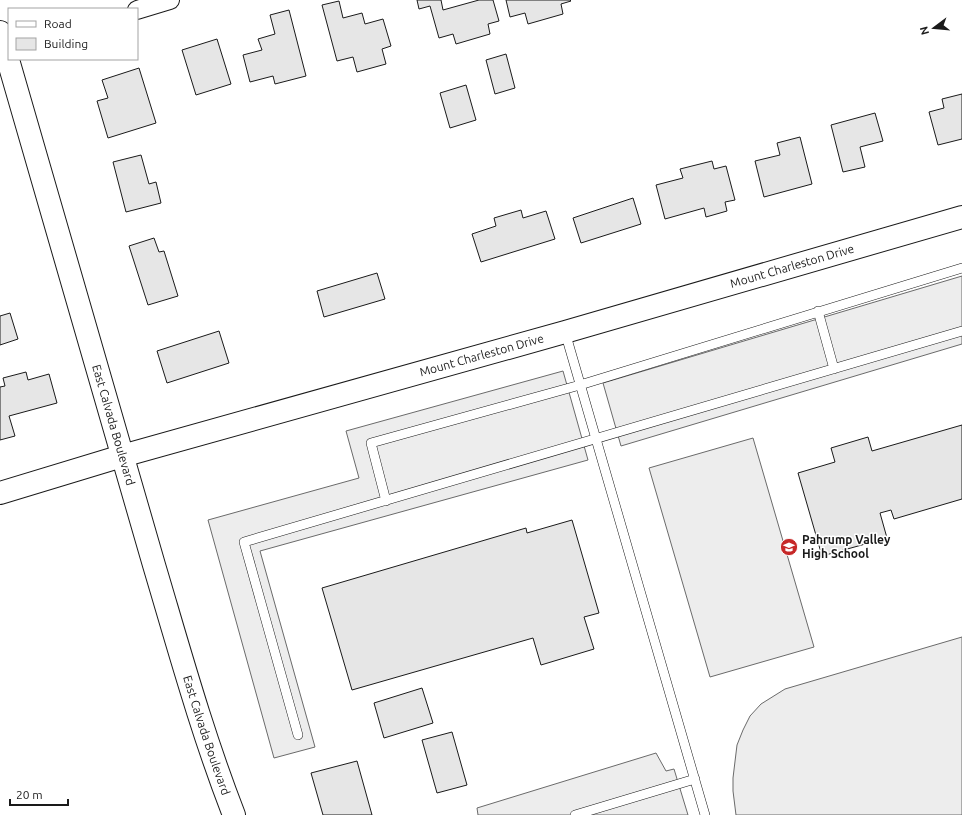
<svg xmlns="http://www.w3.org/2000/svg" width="962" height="815" font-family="Ubuntu,sans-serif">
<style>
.built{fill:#ededed;stroke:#6a6a6a}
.building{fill:#e6e6e6;stroke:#1a1a1a}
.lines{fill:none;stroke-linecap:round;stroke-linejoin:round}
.service-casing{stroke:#1a1a1a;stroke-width:10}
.minor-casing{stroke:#1a1a1a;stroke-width:20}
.tertiary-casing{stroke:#1a1a1a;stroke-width:24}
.secondary-casing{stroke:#1a1a1a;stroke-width:24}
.service{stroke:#fff;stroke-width:9}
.minor{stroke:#fff;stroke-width:18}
.tertiary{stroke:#fff;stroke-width:22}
.secondary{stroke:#fff;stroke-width:22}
.labels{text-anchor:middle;stroke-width:3;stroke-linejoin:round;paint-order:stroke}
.street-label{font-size:12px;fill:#1a1a1a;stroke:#fff}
.poi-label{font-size:12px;font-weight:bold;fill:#1a1a1a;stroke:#fff;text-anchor:start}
</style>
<rect width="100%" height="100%" fill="#fff"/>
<path class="built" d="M962,276V344L621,446L603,383Z
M563,371L588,460L260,551L315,747L274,758L208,520L359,478L346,431Z
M753,438L814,647L710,677L649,468Z
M962,637V815H736L733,791V778L737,745L743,730L750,716L761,704L785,689Z
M656,753L666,771L674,769L688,815H478L477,808Z"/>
<path class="building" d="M417,0H441L443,10L479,0H493L499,21L488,24L490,34L456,44L453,34L439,38L430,6L419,9Z
M506,0H570L571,1L561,4L563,14L528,24L525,13L510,17Z
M339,1L343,18L362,13L365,24L383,19L391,46L382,49L386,64L357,72L353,57L337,61L322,5Z
M289,10L306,76L275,84L273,76L250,82L243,55L262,50L258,39L275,34L270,15Z
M217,39L231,84L196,95L182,50Z
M506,54L515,88L495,94L486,60Z
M139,68L156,123L108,138L97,101L108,98L102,80Z
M466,85L476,120L450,128L440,93Z
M962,94V139L938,145L929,112L944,108L942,99Z
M875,113L883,141L860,147L865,167L843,172L831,125Z
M800,137L812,184L764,197L755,161L780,155L777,143Z
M141,155L149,184L156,182L161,203L126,212L113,162Z
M712,161L714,169L726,166L735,200L725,202L727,211L706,217L704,208L665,219L656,185L683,178L680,169Z
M633,198L641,224L581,243L573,218Z
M521,210L523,218L546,211L555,239L481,262L472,234L496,226L494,218Z
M154,238L159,252L164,251L178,296L148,305L129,246Z
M377,273L385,299L324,317L317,291Z
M10,313L18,339L0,345V316Z
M219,331L229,363L167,383L157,351Z
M26,372L28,380L49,374L57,403L9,416L15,436L0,440V387L5,386L3,378Z
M962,425V499L894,519L891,510L880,513L887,538L822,556L798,473L835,462L831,448L868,437L872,451Z
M572,520L599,613L584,617L594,649L541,665L533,638L352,690L322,588L526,528L527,533Z
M422,688L433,723L384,738L374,703Z
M452,732L467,785L437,793L422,740Z
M357,761L372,815H323L311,773Z"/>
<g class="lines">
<defs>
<path id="service" d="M818,311L834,369
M565,332L705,815
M386,501L371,443L580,385L962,268
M298,735L244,542L962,331
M575,815L695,779"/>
<path id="minor" d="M137,10L170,0"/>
<g id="tertiary">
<path id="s1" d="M0,493L122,456L565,332L962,217"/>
</g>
<g id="secondary">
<path id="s2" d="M0,32C51,209 102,387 154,565C179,649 202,733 234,815"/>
</g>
</defs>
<use href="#service" class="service-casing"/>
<use href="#minor" class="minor-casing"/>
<use href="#tertiary" class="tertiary-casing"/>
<use href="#secondary" class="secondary-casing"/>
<use href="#service" class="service"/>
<use href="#minor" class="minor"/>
<use href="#tertiary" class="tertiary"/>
<use href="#secondary" class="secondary"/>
</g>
<defs>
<symbol id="school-disc" viewBox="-11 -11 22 22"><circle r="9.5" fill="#c62828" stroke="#fff"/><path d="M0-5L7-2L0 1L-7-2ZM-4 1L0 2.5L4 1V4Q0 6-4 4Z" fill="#fff"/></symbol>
</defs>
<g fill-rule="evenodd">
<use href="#school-disc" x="779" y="537" width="20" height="20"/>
</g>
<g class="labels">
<g class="street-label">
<text dy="4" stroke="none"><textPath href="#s1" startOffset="824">Mount Charleston Drive</textPath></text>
<text dy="4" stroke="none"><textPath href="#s1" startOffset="501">Mount Charleston Drive</textPath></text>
<text dy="4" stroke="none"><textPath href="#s2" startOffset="409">East Calvada Boulevard</textPath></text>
<text dy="4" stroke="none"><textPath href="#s2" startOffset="733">East Calvada Boulevard</textPath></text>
</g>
<g class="poi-label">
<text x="802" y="544">Pahrump Valley<tspan x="802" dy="14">High School</tspan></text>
</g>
</g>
<rect x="8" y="8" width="130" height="52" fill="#ffffff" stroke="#a3a3a3"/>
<rect x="16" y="21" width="20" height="6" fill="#ffffff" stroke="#a3a3a3"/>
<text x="44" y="28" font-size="12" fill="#1a1a1a">Road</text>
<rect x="16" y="38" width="20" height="12" fill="#e6e6e6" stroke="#a3a3a3"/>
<text x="44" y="48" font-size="12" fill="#1a1a1a">Building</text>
<g transform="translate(934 28) rotate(254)" stroke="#ffffff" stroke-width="3" paint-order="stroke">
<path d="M0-3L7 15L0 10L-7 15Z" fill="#1a1a1a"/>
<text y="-6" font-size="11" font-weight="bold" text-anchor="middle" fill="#1a1a1a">N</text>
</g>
<path d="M10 799v6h58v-6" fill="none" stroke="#1a1a1a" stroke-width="2"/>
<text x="16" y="799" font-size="12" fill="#1a1a1a" stroke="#ffffff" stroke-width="3" paint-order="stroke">20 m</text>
</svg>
